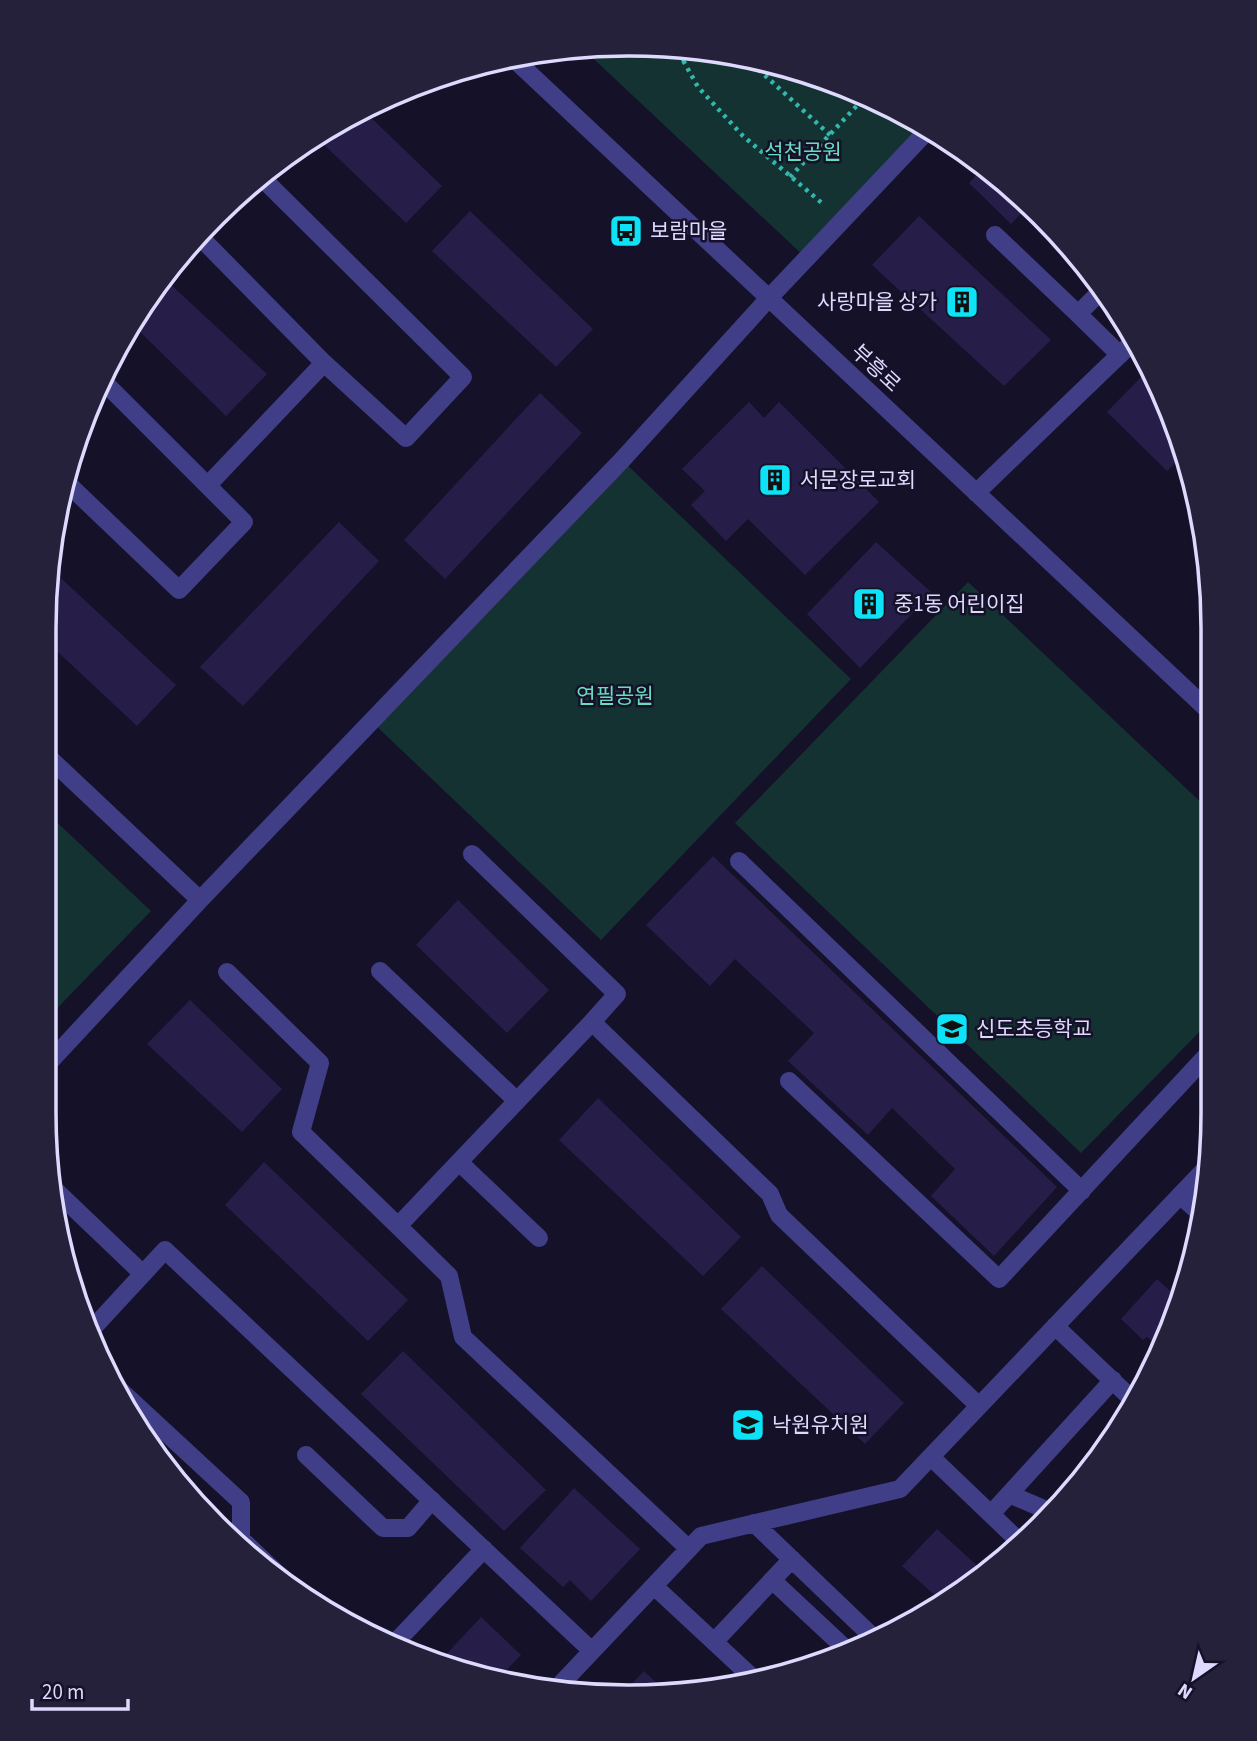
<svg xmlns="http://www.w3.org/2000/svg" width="1257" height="1741" font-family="'Source Sans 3','Noto Sans KR',sans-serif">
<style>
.green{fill:#143231}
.building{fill:#261e49}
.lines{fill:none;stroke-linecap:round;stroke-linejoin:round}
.path{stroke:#35b7ae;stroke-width:4.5;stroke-dasharray:3.5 5;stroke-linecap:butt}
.minor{stroke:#403e86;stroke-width:18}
.labels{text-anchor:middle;stroke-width:5;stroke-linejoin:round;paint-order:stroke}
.park-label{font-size:21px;fill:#67dcbe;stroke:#151129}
.poi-label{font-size:21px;fill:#dedafe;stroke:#151129;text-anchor:start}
.street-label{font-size:21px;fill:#dedafe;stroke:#151129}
.rim{fill:none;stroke:#dedafe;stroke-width:3.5}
</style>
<rect width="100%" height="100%" fill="#151129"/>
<path class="green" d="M667,45L780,64L887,104L928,129L806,258L582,48Z
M622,460L851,679L601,940L371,721Z
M968,582L1210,811L1211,1020L1081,1153L735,823Z
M44,810L151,911L44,1022Z"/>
<path class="building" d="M363,110L442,186L406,223L316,137L336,122Z
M985,165L1028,206L1011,224L969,183Z
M470,211L593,329L556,367L432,251Z
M919,216L1051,340L1004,386L872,265Z
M167,281L267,374L226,416L132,324Z
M1151,367L1180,458L1167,471L1107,412Z
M540,393L582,433L445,579L404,540Z
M749,402L764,418L779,402L879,502L805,575L748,519L726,541L691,505L705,491L682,469Z
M339,522L379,561L243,706L200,667Z
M876,542L932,593L860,668L807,614Z
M50,568L176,685L137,726L44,639Z
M713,856L1057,1187L994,1256L931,1196L955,1169L892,1108L868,1135L788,1061L814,1033L735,959L710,986L646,925Z
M458,900L549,990L507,1033L416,945Z
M190,1000L282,1089L242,1132L147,1044Z
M598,1098L741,1237L703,1276L559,1140Z
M264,1162L408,1300L368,1341L225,1205Z
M762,1266L904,1403L865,1444L721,1309Z
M1157,1279L1180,1300L1161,1349L1147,1337L1143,1340L1121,1319Z
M403,1351L546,1490L504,1531L361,1394Z
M574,1488L640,1549L591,1601L570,1580L563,1587L520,1548Z
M937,1529L983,1571L939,1599L902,1566Z
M481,1617L521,1655L497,1680L440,1661Z
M644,1671L665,1691L626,1690Z"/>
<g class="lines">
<path class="path" d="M675,46L698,87L743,136L823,204
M746,58L830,135
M683,59L684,61L695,50
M790,177L866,96"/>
<path class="minor" d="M513,58L1209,711
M995,235L1078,314
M202,239L324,363L406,438L463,377L260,176
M1101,291L1078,314L1120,355
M67,483L179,590L244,522L105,383
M208,485L324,363
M976,493L1134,341
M44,753L200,900
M472,854L617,994L592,1022L770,1194L779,1215L979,1406
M739,861L1082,1191
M380,971L517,1101
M227,972L320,1063L301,1132L398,1226L592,1022
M44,1068L200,900L622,460L769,298L928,130
M789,1081L999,1279L1211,1051
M459,1162L539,1238
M54,1189L143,1274
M1180,1195L1201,1214
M398,1226L449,1276L463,1337L689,1549
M1055,1326L1134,1401
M93,1328L165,1250L592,1651
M121,1391L241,1502V1539L282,1578
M306,1455L383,1528H408L432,1500
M931,1457L1022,1544
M1009,1494L1051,1512L1053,1511
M991,1514L1113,1380
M754,1523L875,1639
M772,1580L847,1650
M654,1586L754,1679
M714,1642L792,1559
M393,1645L484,1549
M558,1687L701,1536L900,1489L1210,1164"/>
</g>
<defs>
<symbol id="bus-square" viewBox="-11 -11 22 22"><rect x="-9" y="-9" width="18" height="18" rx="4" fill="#0de2f6" stroke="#151129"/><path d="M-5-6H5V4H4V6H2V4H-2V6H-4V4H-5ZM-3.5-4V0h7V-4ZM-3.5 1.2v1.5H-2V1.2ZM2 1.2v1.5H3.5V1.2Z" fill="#111"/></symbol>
<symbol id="building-square" viewBox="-11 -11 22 22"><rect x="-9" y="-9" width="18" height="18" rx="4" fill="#0de2f6" stroke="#151129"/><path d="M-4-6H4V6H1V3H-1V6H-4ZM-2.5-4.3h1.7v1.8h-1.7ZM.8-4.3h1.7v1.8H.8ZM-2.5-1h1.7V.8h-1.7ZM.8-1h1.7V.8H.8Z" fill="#111"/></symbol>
<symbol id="school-square" viewBox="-11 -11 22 22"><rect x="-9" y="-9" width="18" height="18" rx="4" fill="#0de2f6" stroke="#151129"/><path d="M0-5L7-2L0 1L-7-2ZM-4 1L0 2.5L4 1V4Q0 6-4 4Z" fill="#111"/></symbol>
</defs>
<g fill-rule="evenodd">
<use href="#bus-square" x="607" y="212" width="38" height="38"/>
<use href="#building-square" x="943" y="283" width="38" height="38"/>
<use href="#building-square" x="756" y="461" width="38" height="38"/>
<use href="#building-square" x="850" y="585" width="38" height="38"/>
<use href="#school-square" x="933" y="1010" width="38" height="38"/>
<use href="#school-square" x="729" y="1406" width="38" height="38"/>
</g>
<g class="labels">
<g class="park-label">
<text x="803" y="159">석천공원</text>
<text x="615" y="703">연필공원</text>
</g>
<g class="poi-label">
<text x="650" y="238">보람마을</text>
<text x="937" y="309" text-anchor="end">사랑마을 상가</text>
<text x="800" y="487">서문장로교회</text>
<text x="894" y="611">중1동 어린이집</text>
<text x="976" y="1036">신도초등학교</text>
<text x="772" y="1432">낙원유치원</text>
</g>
<g class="street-label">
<text transform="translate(876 368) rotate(43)" y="7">부흥로</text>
</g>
</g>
<path d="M0 0H1257V1741H0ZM628 56H629A572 572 0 0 1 1201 628V1113A572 572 0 0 1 629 1685H628A572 572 0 0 1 56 1113V628A572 572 0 0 1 628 56Z" fill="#25213a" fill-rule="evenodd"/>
<path class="rim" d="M628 56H629A572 572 0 0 1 1201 628V1113A572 572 0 0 1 629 1685H628A572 572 0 0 1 56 1113V628A572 572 0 0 1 628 56Z"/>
<g transform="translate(1194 1678) rotate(214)" stroke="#151129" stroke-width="5" paint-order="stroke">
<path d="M0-5L12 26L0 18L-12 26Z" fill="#dedafe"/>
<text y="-10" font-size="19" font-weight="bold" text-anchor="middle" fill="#dedafe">N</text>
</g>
<path d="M32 1699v10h96v-10" fill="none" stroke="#dedafe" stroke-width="3.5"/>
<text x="42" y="1699" font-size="21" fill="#dedafe" stroke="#151129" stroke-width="5" paint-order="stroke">20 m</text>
</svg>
